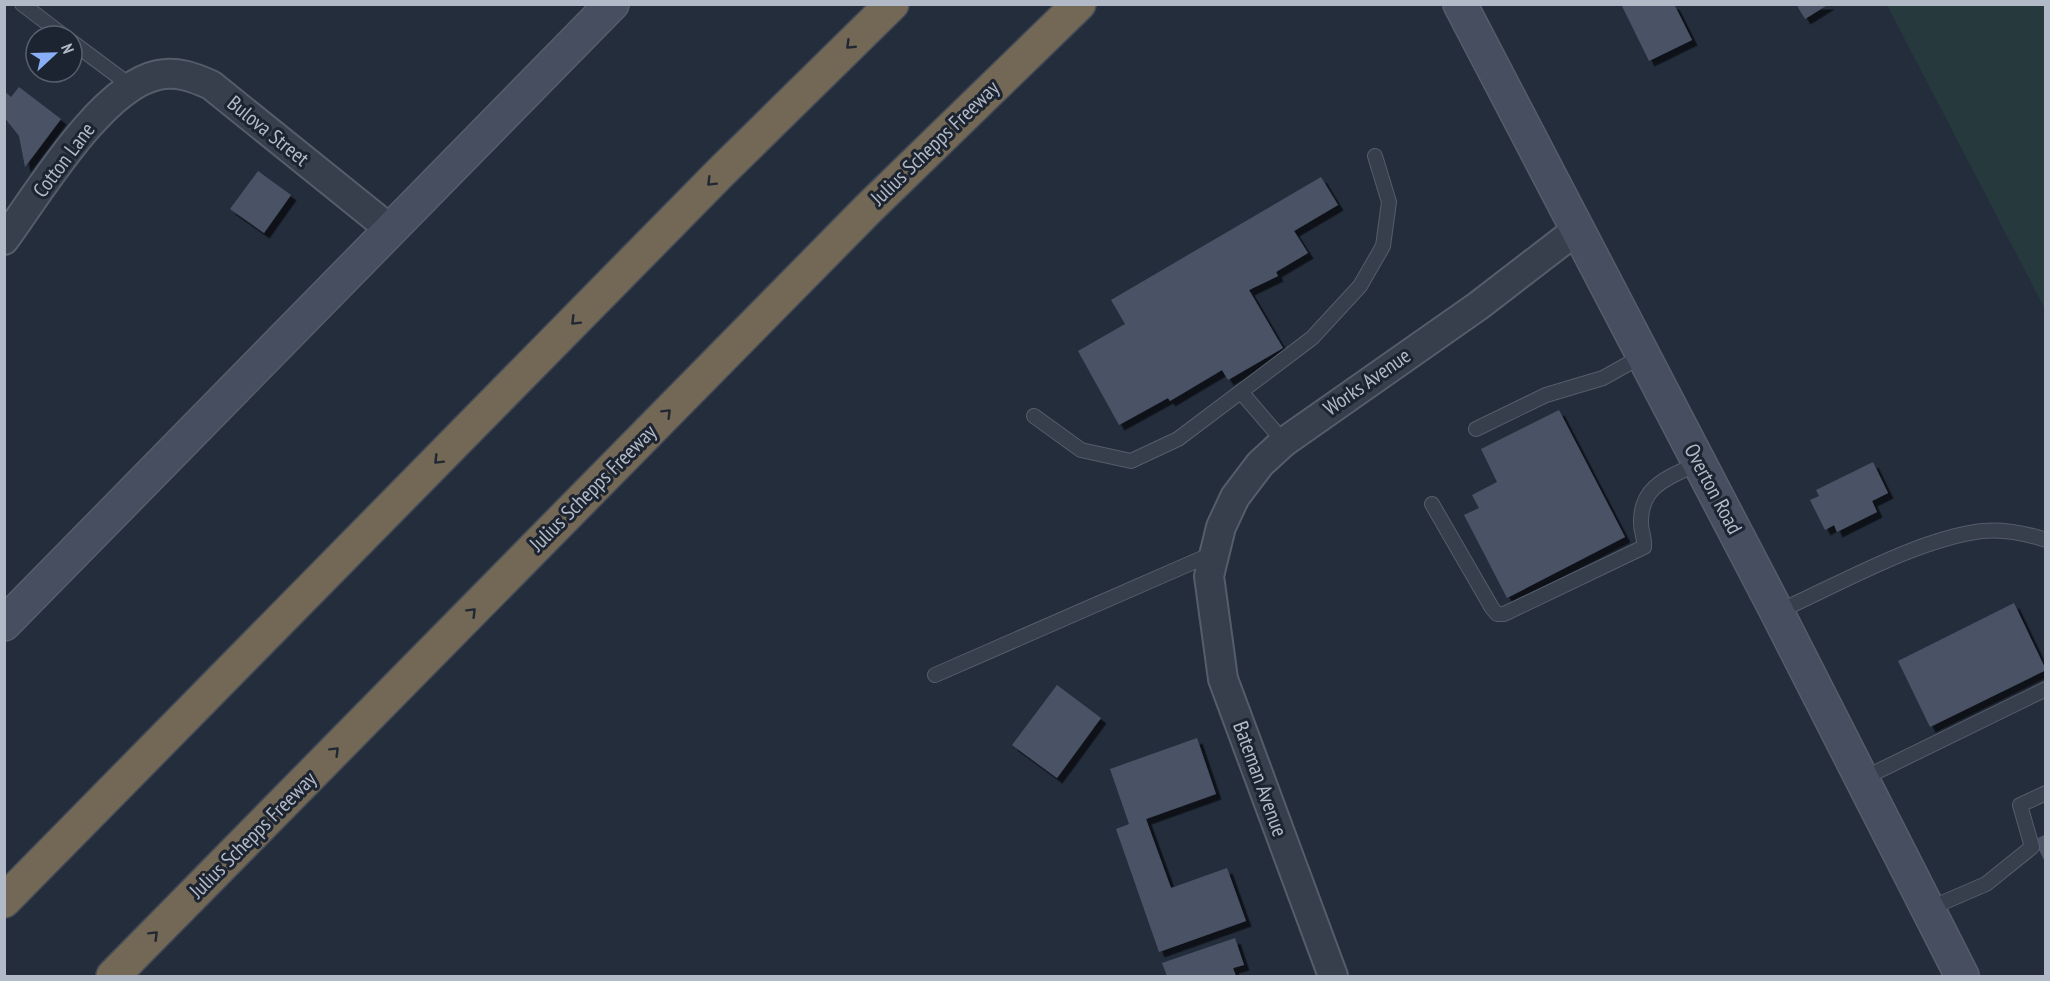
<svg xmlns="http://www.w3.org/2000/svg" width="2050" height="981" font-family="'PT Sans Narrow',sans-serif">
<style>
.green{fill:#26393d}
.building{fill:#4a5365;filter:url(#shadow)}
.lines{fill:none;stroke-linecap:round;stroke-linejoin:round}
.lane-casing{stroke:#565d6a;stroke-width:16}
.street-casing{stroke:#565d6a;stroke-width:32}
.secondary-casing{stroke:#565d6a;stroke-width:36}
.highway-casing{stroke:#434a57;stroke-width:36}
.lane{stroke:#373f4c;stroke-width:14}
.street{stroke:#373f4c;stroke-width:28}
.secondary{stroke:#464e5f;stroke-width:33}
.highway{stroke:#726855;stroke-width:33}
.oneway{stroke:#212733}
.labels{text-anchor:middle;stroke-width:6;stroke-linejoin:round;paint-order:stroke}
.street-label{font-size:21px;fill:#b3bac7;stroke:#1d2431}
</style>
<defs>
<filter id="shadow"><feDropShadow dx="5.5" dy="5.5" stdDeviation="0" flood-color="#0009"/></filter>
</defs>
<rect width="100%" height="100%" fill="#242d3c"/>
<path class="green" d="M1887,5H2045V309Z"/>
<path class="building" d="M1621,4H1674L1692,40L1649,61Z
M1796,4H1829L1805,19Z
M19,87L61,119L25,167L19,136L4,117V91L11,97Z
M258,171L291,195L264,233L230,209Z
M1321,177L1338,205L1294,231L1308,253L1276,272L1278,276L1249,290L1283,348L1228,380L1222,370L1170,401L1168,398L1119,425L1078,351L1125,324L1111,300Z
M1559,410L1625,537L1507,598L1464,515L1479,508L1472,495L1497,482L1481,449Z
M1873,462L1888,493L1872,501L1877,512L1837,532L1834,525L1825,530L1810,500L1819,496L1816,490Z
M2014,603L2046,670L1930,727L1898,661Z
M1057,685L1101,718L1057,778L1012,745Z
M1197,738L1216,794L1146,819L1171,888L1227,868L1246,921L1159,952L1116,829L1129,824L1110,769Z
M2046,834V864L2034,840Z
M1235,938L1244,965L1233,968L1236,976H1167L1162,963Z"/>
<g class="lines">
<defs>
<path id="lane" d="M22,4L64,36
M72,42L131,86
M1241,392L1284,442
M1034,416L1081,450L1131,461L1178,439L1312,338L1360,286L1383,246L1389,202L1375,156
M1476,429L1546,395L1603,378L1644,355
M1432,504L1492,608L1497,614H1504L1644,547C1645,538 1641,532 1641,523C1640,485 1670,477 1699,463
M1777,612C1838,585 1917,539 1982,531C2004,529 2025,533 2046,540
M935,675L1214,553
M1862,779L2046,689
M1928,909L1986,884L2032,847L2020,805L2046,793"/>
<path id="street" d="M4,240C38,194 101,87 158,75C177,71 193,77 211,85L391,230
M1333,976L1223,679L1209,576L1221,527L1235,497L1260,464L1284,442L1478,306L1578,229"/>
<path id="secondary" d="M1460,4L1777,612L1962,976
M4,624L612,4"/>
<path id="highway" d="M4,901L721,172L892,4
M113,976L869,208L1079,4"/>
</defs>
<use href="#lane" class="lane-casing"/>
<use href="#street" class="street-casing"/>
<use href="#secondary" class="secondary-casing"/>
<use href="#highway" class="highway-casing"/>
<use href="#lane" class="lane"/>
<use href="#street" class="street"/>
<use href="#secondary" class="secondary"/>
<use href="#highway" class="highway"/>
</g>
<defs><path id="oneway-chevron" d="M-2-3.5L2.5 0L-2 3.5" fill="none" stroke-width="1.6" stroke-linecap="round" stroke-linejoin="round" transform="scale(1.5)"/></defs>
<g class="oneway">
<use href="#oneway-chevron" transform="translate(850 45) rotate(136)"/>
<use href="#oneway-chevron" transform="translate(711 182) rotate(135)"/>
<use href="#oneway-chevron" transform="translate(575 321) rotate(135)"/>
<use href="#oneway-chevron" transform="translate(667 413) rotate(-45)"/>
<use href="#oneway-chevron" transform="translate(438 460) rotate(135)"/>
<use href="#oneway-chevron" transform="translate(472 612) rotate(-45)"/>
<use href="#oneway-chevron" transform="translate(335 751) rotate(-45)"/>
<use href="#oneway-chevron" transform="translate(154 935) rotate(-45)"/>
</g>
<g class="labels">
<g class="street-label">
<text transform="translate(268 131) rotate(39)" y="7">Bulova Street</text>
<text transform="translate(935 143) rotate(-44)" y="7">Julius Schepps Freeway</text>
<text transform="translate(64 160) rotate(-53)" y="7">Cotton Lane</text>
<text transform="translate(1367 382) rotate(-35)" y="7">Works Avenue</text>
<text transform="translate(593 488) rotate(-45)" y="7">Julius Schepps Freeway</text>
<text transform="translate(1713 489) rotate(62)" y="7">Overton Road</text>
<text transform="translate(1260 779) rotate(70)" y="7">Bateman Avenue</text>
<text transform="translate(253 835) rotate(-45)" y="7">Julius Schepps Freeway</text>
</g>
</g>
<rect width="2050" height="981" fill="none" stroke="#b3bac7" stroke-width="12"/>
<g transform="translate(54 54) rotate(68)"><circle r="28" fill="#1d2431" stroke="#59606d" stroke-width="1.5"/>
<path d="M0-4.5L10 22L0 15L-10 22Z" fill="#8aaef5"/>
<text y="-9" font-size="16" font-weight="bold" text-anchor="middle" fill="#b3bac7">N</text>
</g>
</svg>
